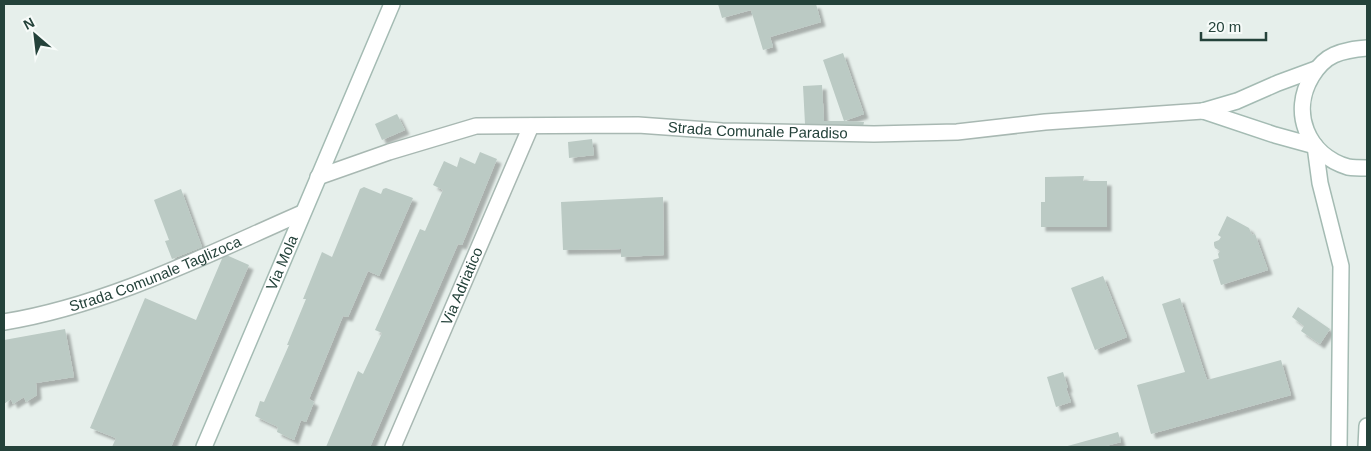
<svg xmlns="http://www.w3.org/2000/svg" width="1371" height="451" font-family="Arial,sans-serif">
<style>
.building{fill:#bbcac4;filter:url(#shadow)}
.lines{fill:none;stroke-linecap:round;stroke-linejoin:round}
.street-casing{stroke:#a8b8b2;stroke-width:18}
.secondary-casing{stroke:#a4bbb3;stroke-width:18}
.street{stroke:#fff;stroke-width:15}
.secondary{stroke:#fff;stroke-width:15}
.labels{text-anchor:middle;stroke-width:4;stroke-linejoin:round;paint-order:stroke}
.street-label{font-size:15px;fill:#24423a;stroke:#f7fbf9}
</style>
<defs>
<filter id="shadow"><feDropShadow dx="4.5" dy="4.5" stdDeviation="1" flood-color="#0004"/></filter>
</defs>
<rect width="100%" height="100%" fill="#e6efeb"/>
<path class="building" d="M718,4H816L821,22L770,37L773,47L763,50L751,10L722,18Z
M843,53L864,114L844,121L864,122L863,127L805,124L803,86L822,85L824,121H844L823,60Z
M397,114L405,130L382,140L375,124Z
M592,139L594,155L569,158L568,142Z
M480,152L497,159L462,245L458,244L370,447H326L358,371L363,374L382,333L375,330L420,229L425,231L443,190L433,185L444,161L457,167L460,157L475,164Z
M1084,176L1083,181H1107V227H1041V202H1045V177Z
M364,187L381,194L383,189L386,188L413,198L379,276L368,271L348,317L343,316L309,399L314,402L306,422L301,420L294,440L277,432L278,427L255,416L260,401L264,402L289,345H287L306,299H303L322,252L332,257L360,189Z
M181,189L202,247L172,259L165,241L169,240L154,200Z
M663,197L664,255L621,257V249L563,250L561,202Z
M1227,216L1249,228L1252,235L1255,234L1268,270L1221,285L1213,260L1219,258L1218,254L1220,251L1215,248L1214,245V242L1219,240L1221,237L1218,235Z
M224,254L249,265L171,447H112L116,438L90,428L145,298L196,320Z
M1103,276L1127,337L1095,350L1071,288Z
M1180,298L1207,380L1281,360L1291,395L1151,434L1137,385L1185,372L1162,304Z
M1298,307L1330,329L1320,344L1301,331L1304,326L1292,317Z
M65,329L74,377L36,383L37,395L26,402L24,397L13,404L11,399L4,404V340Z
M1063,372L1068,388H1066L1071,402L1056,407L1047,377Z
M1118,432L1121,442L1102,447H1064Z"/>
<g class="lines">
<defs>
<g id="street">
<path id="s1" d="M318,177L389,152L476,126L638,125L722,131L874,134L957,132L1045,122L1203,111"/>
<path id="s2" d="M4,322C108,305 206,255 302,213"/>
<path id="s3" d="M393,447L531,126"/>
</g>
<g id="secondary">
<path d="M1367,48C1355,49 1345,50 1334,55C1325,59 1317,68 1312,76C1290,112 1307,155 1348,167C1354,168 1361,168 1367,168"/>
<path d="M1203,111L1237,101L1278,83L1316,69"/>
<path d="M1203,111L1275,135L1315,146"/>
<path d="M1315,146L1320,183L1341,266L1339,447"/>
<path id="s4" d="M204,447L392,4"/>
<path d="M1366,447L1367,426"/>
</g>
</defs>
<use href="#street" class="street-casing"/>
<use href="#secondary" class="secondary-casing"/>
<use href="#street" class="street"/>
<use href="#secondary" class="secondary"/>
</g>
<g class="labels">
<g class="street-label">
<text dy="5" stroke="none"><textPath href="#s1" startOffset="448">Strada Comunale Paradiso</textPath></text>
<text dy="5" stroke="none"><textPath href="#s4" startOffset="200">Via Mola</textPath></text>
<text dy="5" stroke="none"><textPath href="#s2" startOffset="159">Strada Comunale Taglizoca</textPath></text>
<text dy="5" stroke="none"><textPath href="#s3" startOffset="175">Via Adriatico</textPath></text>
</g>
</g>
<rect width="1371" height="451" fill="none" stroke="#24423a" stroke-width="10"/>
<g transform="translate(35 35) rotate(332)" stroke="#f7fbf9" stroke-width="4" paint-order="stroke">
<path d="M0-4L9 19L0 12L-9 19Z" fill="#24423a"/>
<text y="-8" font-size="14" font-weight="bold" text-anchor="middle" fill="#24423a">N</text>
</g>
<path d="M1201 32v8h65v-8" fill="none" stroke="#24423a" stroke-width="2.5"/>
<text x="1208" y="32" font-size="15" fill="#24423a" stroke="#f7fbf9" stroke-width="4" paint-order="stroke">20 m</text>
</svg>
